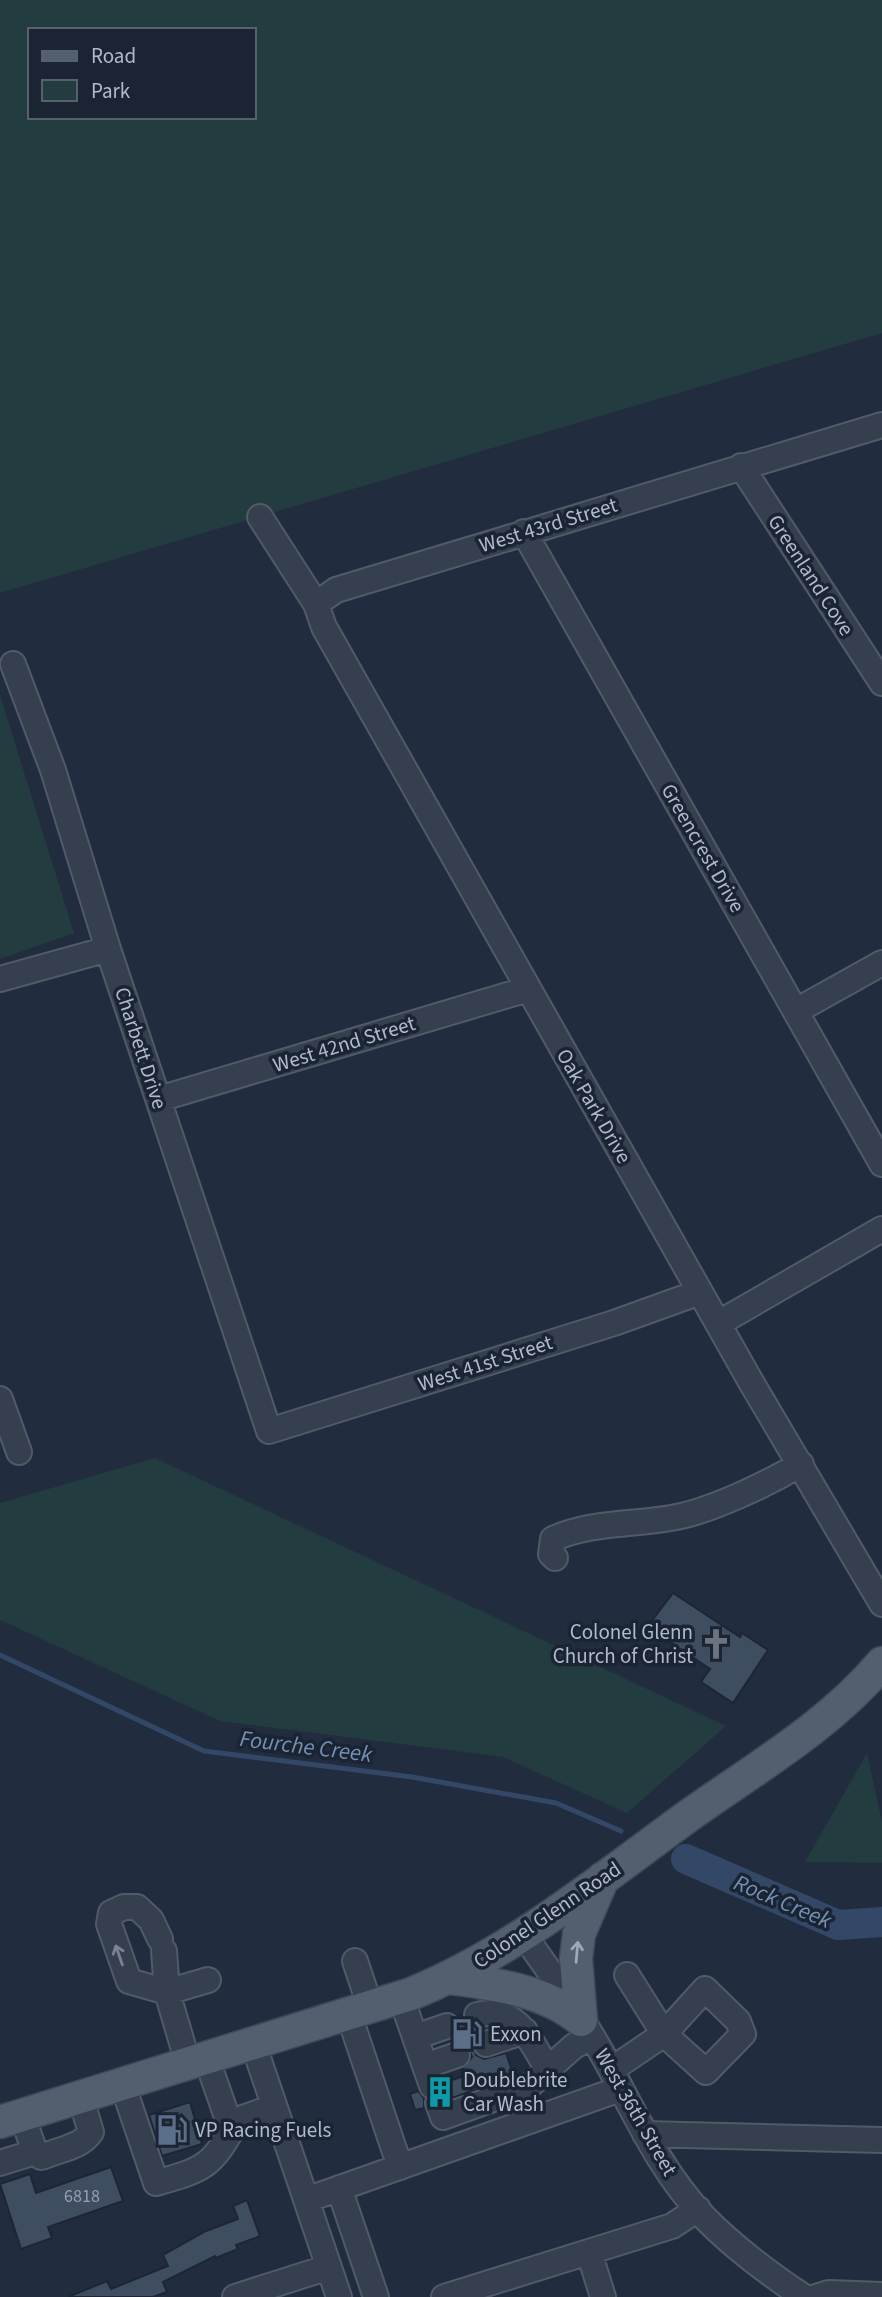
<svg xmlns="http://www.w3.org/2000/svg" width="882" height="2297" font-family="'Source Sans 3',sans-serif">
<style>
.green{fill:#233c3f;fill-rule:evenodd}
.lines{fill:none;stroke-linecap:round;stroke-linejoin:round}
.stream{stroke:#334867;stroke-width:5}
.river{stroke:#334867;stroke-width:30}
.building{fill:#3f4d61;stroke:#1c2635;stroke-width:2}
.minor-tunnel{stroke:#374254;stroke-width:24;stroke-dasharray:24 12;stroke-linecap:butt}
.minor-casing{stroke:#505a69;stroke-width:28}
.major-casing{stroke:#3e4857;stroke-width:35}
.minor{stroke:#353f4e;stroke-width:24}
.major{stroke:#535e6f;stroke-width:32}
.oneway{stroke:#9ea8b8}
.oneway2{stroke:#798392}
.labels{text-anchor:middle;stroke-width:7;stroke-linejoin:round;paint-order:stroke}
.number-label{font-size:18px;fill:#949fb0}
.street-label{font-size:21px;fill:#b1baca;stroke:#1a2433}
.poi-label{font-size:21px;fill:#b1baca;stroke:#1a2433;text-anchor:start}
.water-label{font-size:23px;font-style:italic;fill:#7590b4;stroke:#1a2433}
</style>
<rect width="100%" height="100%" fill="#212d3f"/>
<path class="green" d="M0,0H882V333L0,593ZM30,30H254V117H30Z
M0,695L74,933L0,959Z
M155,1458L726,1726L627,1813L503,1757L220,1721L0,1620V1503Z
M867,1753L882,1822V1863L805,1862Z"/>
<g class="lines">
<path class="stream" d="M0,1655L204,1751L412,1777L556,1803L621,1831"/>
<path class="river" d="M686,1859L838,1925L882,1922"/>
</g>
<path class="building" d="M673,1593L740,1637L742,1633L768,1650L733,1703L701,1682L710,1669L647,1627Z
M462,2014L466,2024L481,2030L472,2040L476,2055L484,2059L506,2053L514,2076L452,2098L446,2091V2082L464,2076L462,2069L472,2057L467,2044L452,2040L461,2029L458,2016Z
M418,2091L424,2098V2108L415,2110L410,2094Z
M190,2102L202,2144L162,2156L149,2115Z
M111,2167L123,2201L48,2227L52,2238L21,2249L0,2184L30,2174L36,2193Z
M247,2200L260,2236L236,2245L238,2249L216,2258L215,2256L163,2282L167,2292L153,2297H68L107,2281L111,2289L168,2266L163,2255L206,2231L238,2219L233,2206Z"/>
<g class="lines">
<path class="minor-tunnel" d="M452,2039L481,2029"/>
<defs>
<path id="minor" d="M741,466L882,683
M260,517L316,604L324,627L751,1382L882,1604
M524,532L882,1164
M316,604L336,590L882,425
M13,664L53,770L108,949L269,1431L614,1323L700,1292
M0,979L108,949
M796,1011L882,963
M159,1099L528,989
M719,1323L882,1229
M0,1399L19,1452
M555,1558L551,1554L553,1539C590,1522 631,1525 671,1518C709,1512 767,1484 801,1464
M523,1934C553,1976 583,2018 608,2064C636,2116 662,2173 704,2217C734,2248 768,2273 804,2297
M160,1939L151,1920L137,1907H124L111,1913L109,1924L129,1981L167,1992L208,1980
M164,1951L167,1992L188,2063
M355,1961L370,2006
M401,1997L432,2086
M348,2012L400,2167
M477,2015C517,2005 530,2040 548,2070
M415,2037L447,2026
M253,2043L339,2297
M486,2044L525,2031
M206,2057L232,2131
M425,2066L457,2055
M611,2070L664,2034L706,2072L743,2034L738,2021L705,1989L664,2034L627,1975
M122,2083L156,2183C205,2169 212,2167 237,2120L274,2107
M438,2103L443,2117L529,2086L574,2046L592,2037
M22,2115L35,2152L41,2157L47,2155C62,2149 82,2146 91,2132L80,2096
M645,2134L882,2140
M0,2163L35,2152
M339,2188L376,2297
M306,2200L620,2089
M589,2252L603,2297
M235,2297L329,2267
M444,2297L672,2226L698,2209
M816,2297L829,2293L882,2295"/>
<path id="major" d="M449,1978C495,1984 544,1990 581,2020
M581,2020L576,1959L579,1934L603,1878
M0,2122L411,1994C514,1952 601,1879 691,1814C756,1768 830,1725 882,1663"/>
</defs>
<use href="#minor" class="minor-casing"/>
<use href="#major" class="major-casing"/>
<use href="#minor" class="minor"/>
<use href="#major" class="major"/>
</g>
<defs><path id="oneway-shaft" d="M-6 0H5M1.5-3L5.5 0L1.5 3" fill="none" stroke-width="1.6" stroke-linecap="round" stroke-linejoin="round" transform="scale(1.75)"/></defs>
<use class="oneway" href="#oneway-shaft" transform="translate(577 1952) rotate(-85)"/>
<use class="oneway2" href="#oneway-shaft" transform="translate(119 1955) rotate(-109)"/>
<defs>
<symbol id="church-bare" viewBox="-9 -9 18 18"><path d="M-1.2-6h2.4v3.5h3.3v2.4h-3.3V6h-2.4V-.1h-3.3v-2.4h3.3Z" fill="#6b7280" stroke="#1a2433" stroke-width="2.5" paint-order="stroke"/></symbol>
<symbol id="fuel-bare" viewBox="-9 -9 18 18"><path d="M-5.5-6h7V0h2V4h1.3V-2.5L3-4.5l.8-.8L6-3V5H2.5V1h-1V6h-7ZM-4.2-4.7v3.2H.2V-4.7Z" fill="#5c6f8a" stroke="#1a2433" stroke-width="2.5" paint-order="stroke"/></symbol>
<symbol id="building-bare" viewBox="-9 -9 18 18"><path d="M-4-6H4V6H1V3H-1V6H-4ZM-2.5-4.3h1.7v1.8h-1.7ZM.8-4.3h1.7v1.8H.8ZM-2.5-1h1.7V.8h-1.7ZM.8-1h1.7V.8H.8Z" fill="#0f9aa8" stroke="#1a2433" stroke-width="2.5" paint-order="stroke"/></symbol>
</defs>
<g fill-rule="evenodd">
<use href="#church-bare" x="694" y="1622" width="44" height="44"/>
<use href="#fuel-bare" x="445" y="2012" width="44" height="44"/>
<use href="#building-bare" x="418" y="2070" width="44" height="44"/>
<use href="#fuel-bare" x="150" y="2108" width="44" height="44"/>
</g>
<g class="labels">
<g class="number-label">
<text x="82" y="2202">6818</text>
</g>
<g class="street-label">
<text transform="translate(548 525) rotate(-17)" y="7">West 43rd Street</text>
<text transform="translate(811 575) rotate(57)" y="7">Greenland Cove</text>
<text transform="translate(703 848) rotate(60)" y="7">Greencrest Drive</text>
<text transform="translate(344 1044) rotate(-17)" y="7">West 42nd Street</text>
<text transform="translate(141 1048) rotate(72)" y="7">Charbett Drive</text>
<text transform="translate(594 1106) rotate(60)" y="7">Oak Park Drive</text>
<text transform="translate(485 1363) rotate(-18)" y="7">West 41st Street</text>
<text transform="translate(547 1915) rotate(-34)" y="7">Colonel Glenn Road</text>
<text transform="translate(636 2112) rotate(60)" y="7">West 36th Street</text>
</g>
<g class="poi-label">
<text x="693" y="1639" text-anchor="end">Colonel Glenn<tspan x="693" dy="24">Church of Christ</tspan></text>
<text x="490" y="2041">Exxon</text>
<text x="463" y="2087">Doublebrite<tspan x="463" dy="24">Car Wash</tspan></text>
<text x="195" y="2137">VP Racing Fuels</text>
</g>
<g class="water-label">
<text transform="translate(306 1746) rotate(7)" y="8">Fourche Creek</text>
<text transform="translate(783 1901) rotate(23)" y="8">Rock Creek</text>
</g>
</g>
<rect x="28" y="28" width="228" height="91" fill="#1a2433" stroke="#56606f" stroke-width="2"/>
<rect x="42" y="51" width="35" height="10" fill="#535e6f" stroke="#56606f" stroke-width="2"/>
<text x="91" y="63" font-size="21" fill="#b1baca">Road</text>
<rect x="42" y="80" width="35" height="21" fill="#233c3f" stroke="#56606f" stroke-width="2"/>
<text x="91" y="98" font-size="21" fill="#b1baca">Park</text>
</svg>
